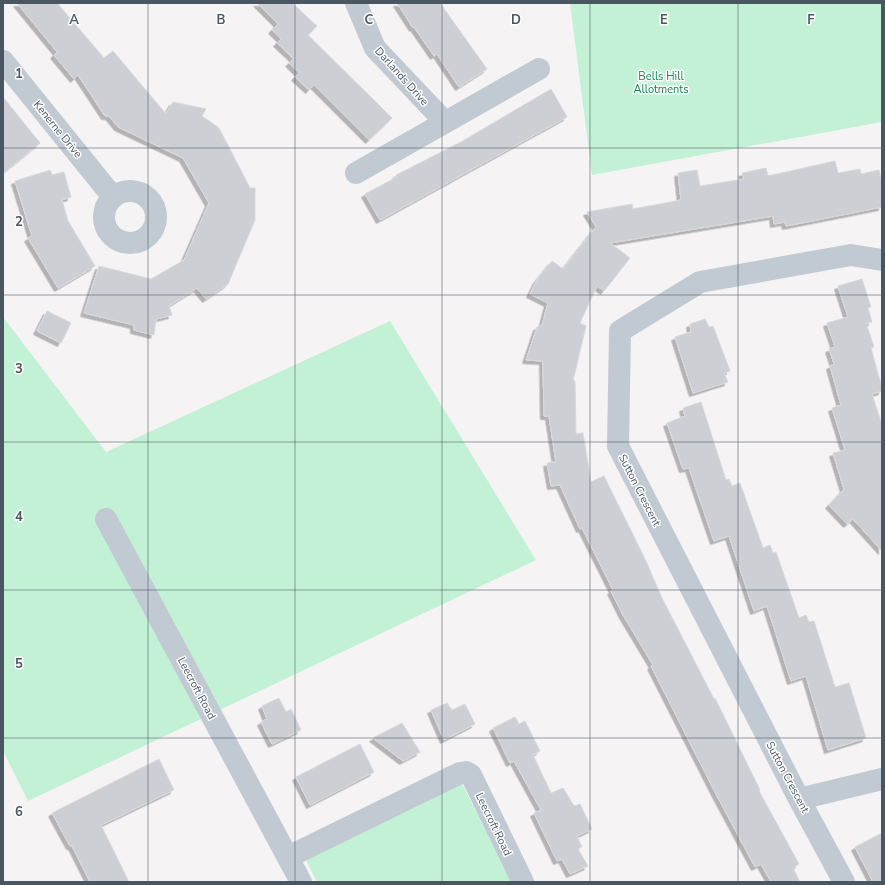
<svg xmlns="http://www.w3.org/2000/svg" width="885" height="885" font-family="'Nunito Sans',sans-serif">
<style>
.green{fill:#c3f1d5}
.building{fill:#cdcfd5;stroke:#d7d9de;filter:url(#shadow)}
.lines{fill:none;stroke-linecap:round;stroke-linejoin:round}
.street{stroke:#c1cad2;stroke-width:22}
.grid{fill:none;stroke:#4a5661;stroke-width:1;stroke-opacity:0.55}
.labels{text-anchor:middle;stroke-width:3;stroke-linejoin:round;paint-order:stroke}
.street-label{font-size:11px;fill:#4a5661;stroke:#fff}
.park-label{font-size:11px;fill:#17864f;stroke:#fff}
.grid-label{font-size:13px;text-anchor:middle;font-weight:bold;fill:#4a5661;stroke:#fff;stroke-width:3;stroke-linejoin:round;paint-order:stroke}
</style>
<defs>
<filter id="shadow"><feDropShadow dx="-3.5" dy="3.5" stdDeviation="0" flood-color="#0004"/></filter>
</defs>
<rect width="100%" height="100%" fill="#f5f3f3"/>
<path class="green" d="M570,3H882V122L592,175Z
M3,317L106,452L390,321L536,560L28,801L3,751Z
M462,784L512,882H317L306,860Z"/>
<path class="building" d="M17,3H57L104,58L113,51L166,114L173,102L206,109L202,116L219,128L250,188H255V220L228,284L206,299L197,288L169,306L172,315L156,319L154,335L134,330V325L84,313L99,266L151,279L184,260L209,203L183,158L118,127L109,116H105L78,75L74,79L54,55L57,52Z
M257,3H292L317,26L308,35L392,118L369,140L314,85L309,90L295,77L299,73L289,63L294,59L277,43L281,39L272,30L278,24Z
M397,3H440L487,69L459,87L437,54L434,56L414,27L413,28Z
M551,89L567,117L380,220L365,194L397,177L396,175L461,142Z
M3,97L40,143L3,173Z
M835,161L838,173L860,169L861,174L879,170L882,184V207L786,226L785,222L774,224L773,216L610,243L630,258L604,291L597,286L580,323L586,326L573,381H575L576,434L583,433L591,482L604,476L646,561L662,598L714,699L715,698L760,790L759,791L799,864L793,868L800,882H771L761,864L755,867L716,794L651,666L653,665L623,615L611,591L613,590L582,528L580,529L560,485L551,486L547,463L556,462L549,416H544L543,361L526,360L537,327L542,325L548,303L530,294L537,280L552,261L563,269L596,227L587,212L632,204L633,209L681,200L678,173L697,170L700,186L744,179L742,173L766,168L768,176Z
M50,170L52,175L64,172L71,197L62,200L68,221L95,266L58,288L28,238L32,236L15,181Z
M862,279L871,307L868,308L872,322L866,323L874,347L871,348L882,388V391L872,394L882,425V551L853,519L847,524L829,505L844,489L833,453L845,450L832,408L841,405L830,366L834,364L829,349L835,347L827,323L848,317L838,286Z
M47,311L71,323L61,343L37,331Z
M705,319L709,327L713,326L730,371L724,373L728,382L693,393L675,337L691,332L690,324Z
M701,402L726,480L729,479L732,486L740,483L763,548L770,545L773,553L776,552L799,618L806,615L809,622L814,621L835,687L849,683L866,738L828,750L806,676L791,681L767,606L754,611L729,536L714,541L689,468L683,469L667,423L685,416L683,408Z
M279,698L286,712L291,709L301,730L272,744L261,722L267,719L262,706Z
M447,703L452,710L465,704L475,724L444,740L431,710Z
M515,717L519,724L525,721L540,751L533,755L551,793L563,788L574,806L580,804L592,829L577,836L582,847L578,849L588,866L570,874L562,859L557,861L534,813L541,810L514,761L510,763L493,728Z
M402,723L420,752L403,761L373,738Z
M360,744L374,772L310,805L296,777Z
M159,759L174,790L101,825L129,882H90L72,846H70L52,813Z
M882,833V882H873L855,847Z"/>
<g class="lines">
<path class="street" d="M356,3L375,48L445,122
M3,61L113,197
M356,173L539,69
M104 217a26 26 0 1 1 52 0a26 26 0 1 1-52 0Z
M106,519L301,882
M799,799L882,779
M288,857L460,773L466,772L471,775L523,882
M844,882L799,799L618,446L620,331L700,282L851,255L882,260"/>
</g>
<path class="grid" d="M148,3V882M295,3V882M442,3V882M590,3V882M738,3V882M3,148H882M3,295H882M3,442H882M3,590H882M3,738H882"/>
<g class="labels">
<g class="street-label">
<text transform="translate(402 76) rotate(48)" y="4">Darlands Drive</text>
<text transform="translate(58 129) rotate(51)" y="4">Kenerne Drive</text>
<text transform="translate(640 490) rotate(63)" y="4">Sutton Crescent</text>
<text transform="translate(197 688) rotate(62)" y="4">Leecroft Road</text>
<text transform="translate(788 777) rotate(62)" y="4">Sutton Crescent</text>
<text transform="translate(494 824) rotate(64)" y="4">Leecroft Road</text>
</g>
<g class="park-label">
<text x="661" y="80">Bells Hill<tspan x="661" dy="13">Allotments</tspan></text>
</g>
</g>
<g class="grid-label">
<text x="74" y="24">A</text>
<text x="221" y="24">B</text>
<text x="369" y="24">C</text>
<text x="516" y="24">D</text>
<text x="664" y="24">E</text>
<text x="811" y="24">F</text>
<text x="19" y="78">1</text>
<text x="19" y="226">2</text>
<text x="19" y="373">3</text>
<text x="19" y="521">4</text>
<text x="19" y="668">5</text>
<text x="19" y="816">6</text>
</g>
<rect width="885" height="885" fill="none" stroke="#4a5661" stroke-width="8"/>
</svg>
